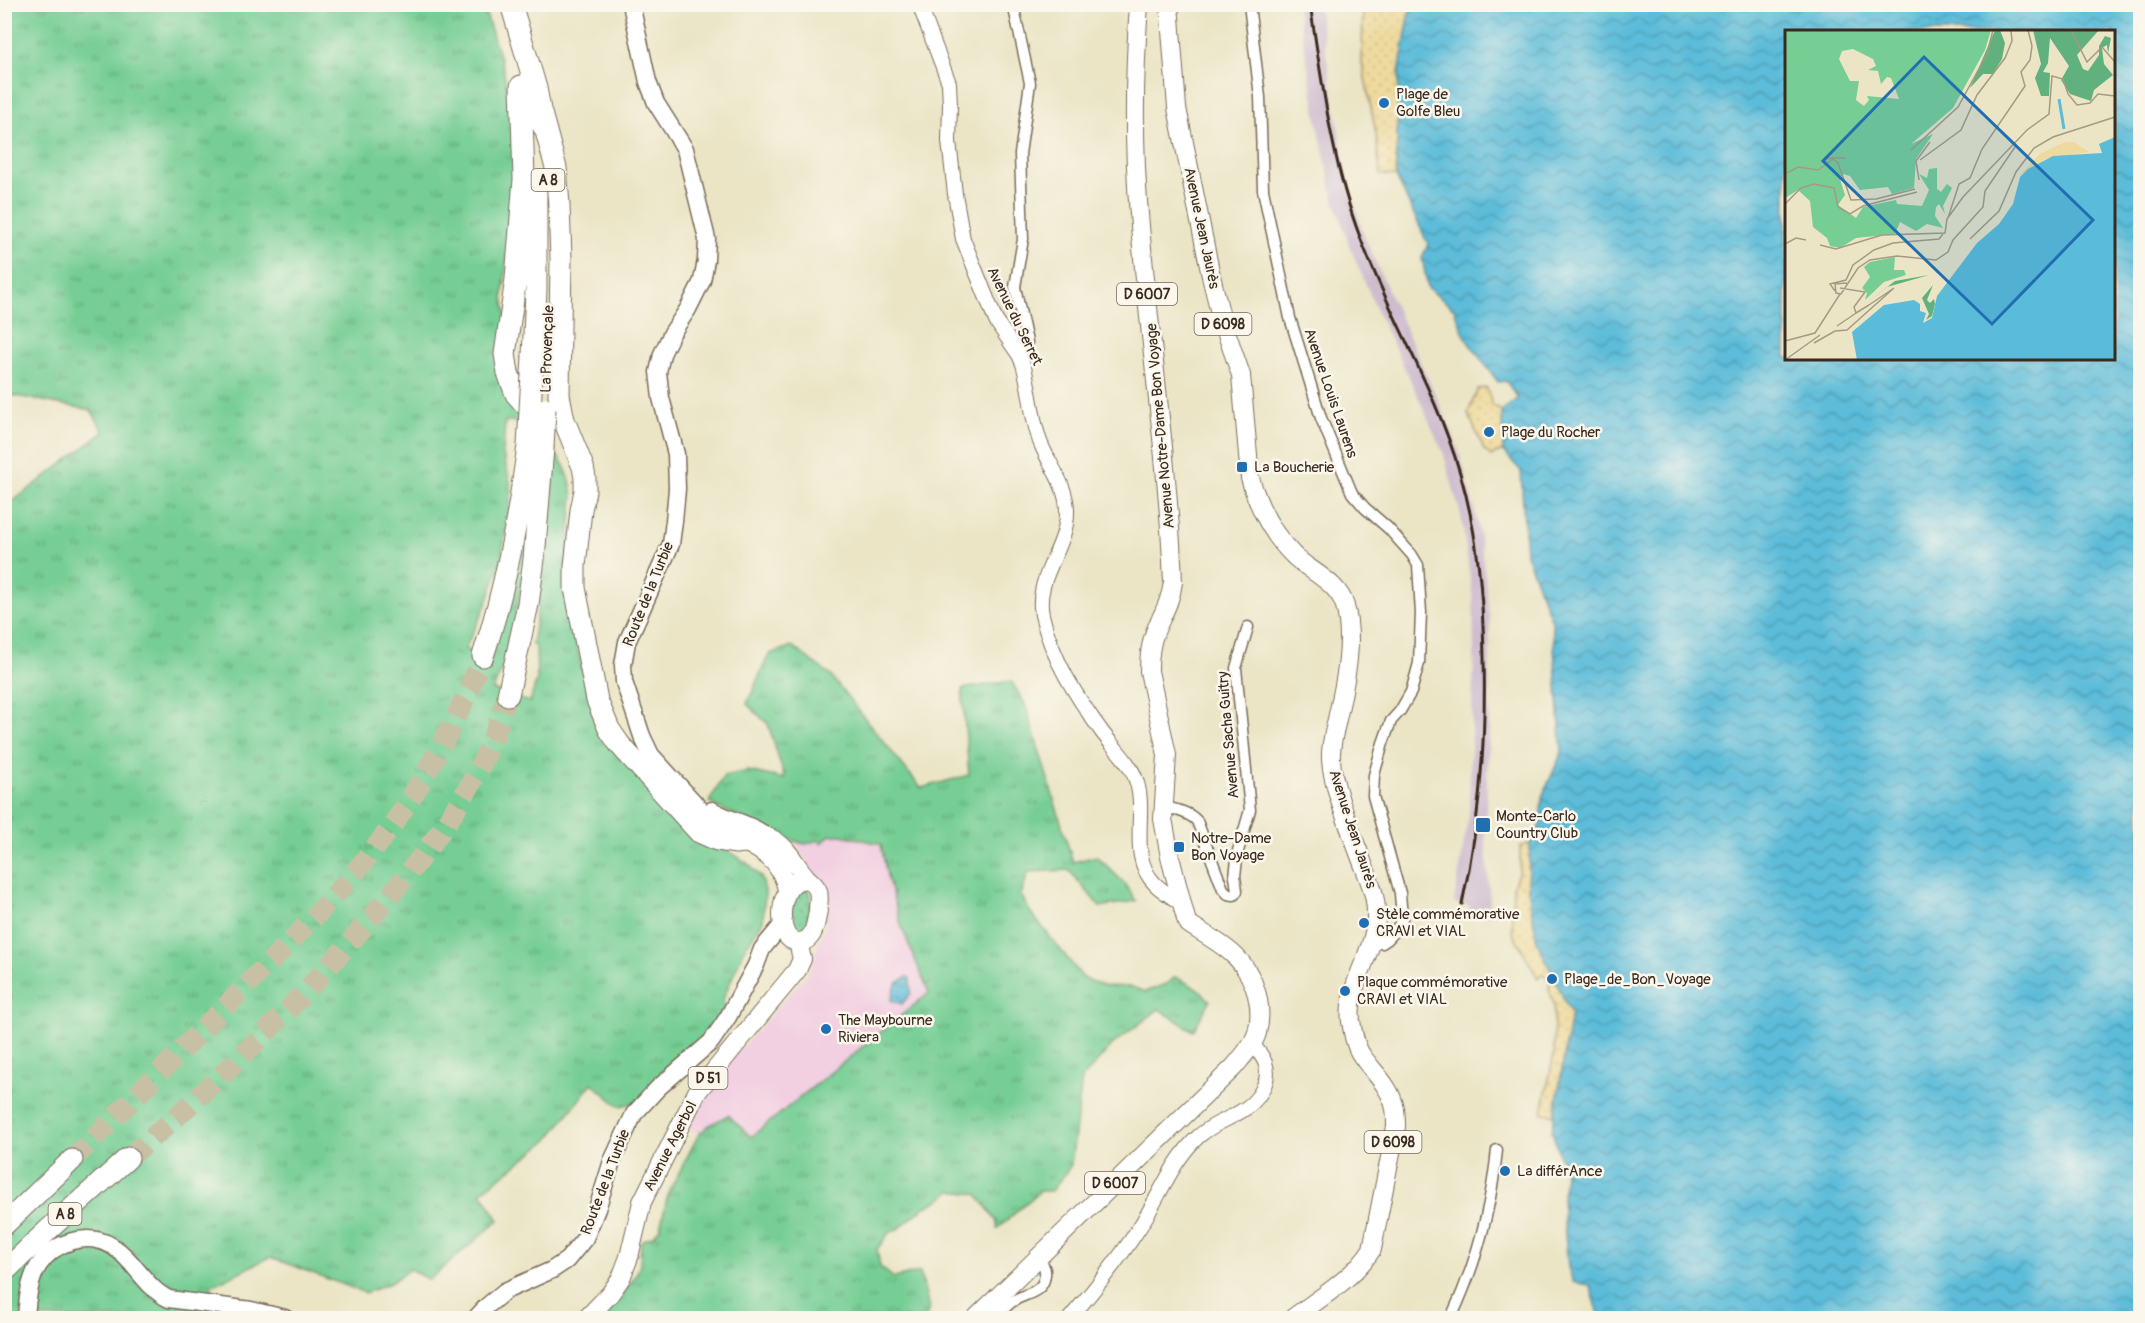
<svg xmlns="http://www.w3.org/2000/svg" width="2145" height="1323" font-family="Pangolin,sans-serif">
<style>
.built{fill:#f2cfe1}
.railway{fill:#cfbdcf}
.grass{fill:url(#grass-tufts);stroke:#587c59;stroke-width:1.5}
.sand{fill:url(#sand-dots);stroke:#94825e;stroke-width:1.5}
.garden{fill:url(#garden-dots);stroke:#587c59;stroke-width:1.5}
.water{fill:url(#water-waves);stroke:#4b737c;stroke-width:1.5;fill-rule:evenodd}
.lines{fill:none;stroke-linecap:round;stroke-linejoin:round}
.motorway-tunnel{stroke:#c8c0a4;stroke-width:21;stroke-dasharray:21 10;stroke-linecap:butt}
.minor-casing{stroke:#796b59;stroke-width:13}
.tertiary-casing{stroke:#796b59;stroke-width:16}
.secondary-casing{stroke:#796b59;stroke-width:19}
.primary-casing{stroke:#796b59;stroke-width:20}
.motorway-casing{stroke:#796b59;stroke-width:23}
.minor{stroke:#fff;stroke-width:10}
.tertiary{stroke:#fff;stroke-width:14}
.secondary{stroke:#fff;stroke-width:16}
.primary{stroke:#fff;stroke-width:18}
.motorway{stroke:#fff;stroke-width:21}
.rail{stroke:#3b2a1e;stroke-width:3}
.motorway-bridge-casing{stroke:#796b59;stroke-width:23;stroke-linecap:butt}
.motorway-bridge{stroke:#fff;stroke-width:21}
.poi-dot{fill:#1f6fb2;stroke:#fbf7ec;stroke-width:2}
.labels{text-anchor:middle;stroke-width:5;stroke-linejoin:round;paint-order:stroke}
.shield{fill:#fbf7ec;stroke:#75685c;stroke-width:1.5}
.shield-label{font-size:14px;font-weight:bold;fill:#3b2a1e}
.poi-label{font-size:15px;fill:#3b2a1e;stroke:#fbf7ec;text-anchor:start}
.street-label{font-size:15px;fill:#3b2a1e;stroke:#fbf7ec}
.inset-river{fill:none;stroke:#5bbcd9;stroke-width:3}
.inset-road{fill:none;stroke:#a59a83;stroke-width:1.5}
.view{fill:#1f6fb2;fill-opacity:0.15;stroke:#1f6fb2;stroke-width:3}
.inset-edge{fill:none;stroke:#3b2a1e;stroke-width:3}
</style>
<defs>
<pattern id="grass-tufts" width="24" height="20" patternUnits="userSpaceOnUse" patternTransform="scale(1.5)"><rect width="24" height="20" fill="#76ce94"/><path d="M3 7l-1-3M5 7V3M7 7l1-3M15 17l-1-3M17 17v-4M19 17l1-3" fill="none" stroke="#62a778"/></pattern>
<pattern id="sand-dots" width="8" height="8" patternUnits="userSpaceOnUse" patternTransform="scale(1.5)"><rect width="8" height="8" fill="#eeda9e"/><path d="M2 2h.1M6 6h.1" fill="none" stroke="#cdbb88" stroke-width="1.8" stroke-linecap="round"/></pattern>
<pattern id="garden-dots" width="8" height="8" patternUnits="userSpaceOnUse" patternTransform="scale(1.5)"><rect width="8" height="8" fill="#76ce94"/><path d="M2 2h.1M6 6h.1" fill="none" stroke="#62a778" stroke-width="1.8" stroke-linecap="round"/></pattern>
<pattern id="water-waves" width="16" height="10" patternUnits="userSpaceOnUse" patternTransform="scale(1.5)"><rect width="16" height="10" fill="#5bbcd9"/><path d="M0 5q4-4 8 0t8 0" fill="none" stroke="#4c99af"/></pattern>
</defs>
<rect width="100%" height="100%" fill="#fbf7ec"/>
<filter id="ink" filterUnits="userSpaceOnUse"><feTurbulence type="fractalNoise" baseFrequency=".0167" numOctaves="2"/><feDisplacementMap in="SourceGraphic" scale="12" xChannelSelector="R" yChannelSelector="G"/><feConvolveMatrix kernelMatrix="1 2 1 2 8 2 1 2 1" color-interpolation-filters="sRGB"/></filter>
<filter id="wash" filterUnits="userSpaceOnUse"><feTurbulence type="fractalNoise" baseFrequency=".008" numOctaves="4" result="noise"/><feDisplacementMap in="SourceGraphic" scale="24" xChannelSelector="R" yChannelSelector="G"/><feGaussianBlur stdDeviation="1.35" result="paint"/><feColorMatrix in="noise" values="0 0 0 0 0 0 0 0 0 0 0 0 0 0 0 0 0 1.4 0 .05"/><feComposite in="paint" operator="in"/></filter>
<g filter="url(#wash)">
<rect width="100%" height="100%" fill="#ebe5c6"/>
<path class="built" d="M829,835H842L881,844L887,876L929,993L751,1137L708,1126L699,1134L688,1127L711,1083L808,973L812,965L817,946L825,928L828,892L824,881L814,873L794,841L806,844Z"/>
<path class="railway" d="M1297,5H1318L1344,163L1355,206L1366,241L1453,434L1464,468L1479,530L1490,618L1489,730L1485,835L1491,915L1468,916L1470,906L1454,903L1469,812L1474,654L1473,599L1462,520L1444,455L1415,390L1378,313L1350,247L1333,196L1319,131Z"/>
<path class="grass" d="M5,5H483L503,68L518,148L503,296L521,409L520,422L505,421L503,454L512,490L501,562L487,603L465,649L491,659L526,511L531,516L512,643L493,690L530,702L537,679L536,646L532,645L547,546L551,449C565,462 571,478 573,497L565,585L567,605L589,696L726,849L747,863L761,877L763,883L765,891L763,921L745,948L723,999L725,1009L660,1098L619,1106L592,1083L548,1140L481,1192L499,1220L429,1280L410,1269L390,1283L365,1293L270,1257L211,1286L217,1318H5L4,508L104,432L91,410L5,394Z
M792,646L830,675L921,788L969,775L962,689L1011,681L1025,704L1073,862L1097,856L1125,884L1136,901L1100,907L1069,870L1028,872L1021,895L1031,913L1083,978L1104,986L1132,987L1145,992L1168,983L1175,977L1197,988L1210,1001L1193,1031L1159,1009L1112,1045L1082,1079L1071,1165L1052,1191H1040L997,1229V1222L977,1194L951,1191L939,1200L925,1207L899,1228L889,1233L877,1249L880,1267L894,1278L920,1272L929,1308L926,1318H601C612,1307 636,1280 640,1265C641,1257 640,1249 641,1241L653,1236L660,1228L668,1194L699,1134L708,1126L728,1115L751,1137L929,993L902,928L887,876L881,844L842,835H830L822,843L818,840L806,844L794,841L719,808L709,802L724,776L748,771L785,779L768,724L747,704L769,654Z"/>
<path class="sand" d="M1363,5H1411L1399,73L1396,176L1380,175L1376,133L1362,63Z
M1487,388L1492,405L1502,411L1503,451L1491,456L1484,450L1468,413L1478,389Z
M1530,844L1528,887L1537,941L1571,1014L1555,1115L1542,1113L1554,1054V1004L1549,989L1550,980L1543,974L1538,978L1512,931L1513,888L1520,867V846Z"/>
<path class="garden" d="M806,888L811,894L808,928L800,934L795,933L790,925L793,894L795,891Z"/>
<path class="water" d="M1411,5H2140V1318H1600L1590,1285L1573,1282L1568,1267L1562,1199L1565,1174L1552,1131L1571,1014L1537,941L1528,887L1530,844L1540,825L1542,797L1562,752L1552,621L1526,554L1521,471L1503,451L1502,411L1518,398L1506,381L1498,382L1466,339L1454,309L1428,288L1422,258L1428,244L1396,176L1399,73ZM1786,32H2114V358H1786Z
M907,977L910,978L911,993L902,1004L891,1000L896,984Z"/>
</g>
<g filter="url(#ink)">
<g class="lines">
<path class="motorway-tunnel" d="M128,1158C209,1091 284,1018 353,939C406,877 465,811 495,733C500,721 503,707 508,695
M72,1160C130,1102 188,1044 246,986C300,932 354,880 398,817C433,766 460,713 483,656"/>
<defs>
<path id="minor" d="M1013,4L1030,83L1020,154L1023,239L1015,287L1027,342L1024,349L1019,355
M1249,4L1260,97L1263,190L1290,318L1321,418L1352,493L1365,508L1388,528L1412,555L1418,565L1421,613L1419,663L1411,692L1400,711L1391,721L1383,743L1374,775L1373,796L1400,893L1402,919L1397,929L1388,939L1382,943H1371
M1163,807C1175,809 1189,812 1197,821L1223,889L1228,894L1234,895L1237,891L1235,876L1238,851L1250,810L1236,668L1248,627
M995,1318C1000,1313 1006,1306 1013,1301C1025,1293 1043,1294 1045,1275C1046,1268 1043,1263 1038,1258
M1451,1318C1476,1265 1491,1208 1497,1150"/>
<path id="tertiary" d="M919,4L949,83L950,105L949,141L955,194L963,239L996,321L1019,355L1023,364C1031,390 1031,419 1041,444C1050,466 1067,486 1067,511C1068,548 1034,577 1042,615C1052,659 1076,696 1102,732C1113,747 1130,762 1136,780C1148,813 1127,856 1155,884C1161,890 1169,895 1176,900H1180
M1070,1318C1094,1290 1119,1260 1139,1228C1159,1198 1172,1160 1199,1136C1220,1117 1250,1116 1263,1088C1272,1070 1265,1057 1252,1045"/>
<path id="secondary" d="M631,4L648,82L656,103L685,149L707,239L706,260L702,281L688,309L672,333L662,354L658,372L661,398L676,454L677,489L674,521L671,544L627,642L623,665L624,682L642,736L651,755L701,810L729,834
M712,810C729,820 748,823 764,834
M26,1318C27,1302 29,1279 39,1265C54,1242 87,1231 112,1246C134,1259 145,1288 169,1299L251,1310L285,1318
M476,1318L487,1306L505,1291L552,1270L567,1260L585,1238L597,1209L612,1161L634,1114L658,1088L711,1042L728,1017L756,965L762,949L782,925"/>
<path id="primary" d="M1169,4L1177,108L1211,276L1221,317L1241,375L1250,478C1258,506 1273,535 1294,556C1311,572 1338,582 1345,606C1354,639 1346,678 1339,710C1336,726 1330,743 1331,759C1332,787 1353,836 1363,864C1369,879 1376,895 1376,912C1378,950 1346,983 1351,1021C1353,1033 1355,1046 1362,1056C1374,1073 1391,1087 1395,1109C1396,1115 1396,1122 1396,1127L1372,1249C1354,1278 1320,1298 1293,1318
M729,834C742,834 757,832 770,838C788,846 794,864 807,878C811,882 816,885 818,891C820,897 818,904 818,910C816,923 814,946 794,941C774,935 779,873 809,880
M735,837C761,850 780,859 787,889
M587,1318L610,1294L621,1278L629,1257L642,1202L697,1092L797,970L802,959L798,942
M976,1318L1234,1067C1242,1057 1253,1046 1257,1033C1265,1003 1252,968 1228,950C1216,940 1202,933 1189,924L1186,919L1170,857L1163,819L1167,755L1149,671C1149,658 1150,645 1155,632C1162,615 1171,601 1173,582C1168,459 1149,337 1139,214C1133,145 1134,74 1139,4"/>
<path id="motorway" d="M511,4L536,88L543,126
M521,86L524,179L516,279L505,354L508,373L516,394L539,420
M541,113L556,168L559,205L561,258L559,395L564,420L583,467L585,478V491L581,510L575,566V588L597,700L609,729L620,745L699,832L717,840L735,843L745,842
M533,356L536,290V193
M483,656C506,587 518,518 528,446
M508,695L528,604L534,559L543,448
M4,1225L72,1160
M4,1272L48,1230L128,1158"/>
</defs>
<use href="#minor" class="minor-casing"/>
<use href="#tertiary" class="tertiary-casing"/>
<use href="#secondary" class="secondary-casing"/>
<use href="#primary" class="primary-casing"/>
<use href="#motorway" class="motorway-casing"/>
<use href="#minor" class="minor"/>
<use href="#tertiary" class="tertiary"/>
<use href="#secondary" class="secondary"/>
<use href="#primary" class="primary"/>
<use href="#motorway" class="motorway"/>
<path class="rail" d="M1310,4C1322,83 1332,163 1360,237C1390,317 1436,391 1460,473C1478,534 1483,596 1484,658C1486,741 1480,823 1462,904"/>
<defs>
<path id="motorway-bridge" d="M528,446L533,356
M543,448L545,409"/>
</defs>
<use href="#motorway-bridge" class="motorway-bridge-casing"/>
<use href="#motorway-bridge" class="motorway-bridge"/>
</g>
</g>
<g class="poi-dot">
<circle cx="1384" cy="103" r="6"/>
<circle cx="1489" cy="432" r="6"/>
<rect x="1236" y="461" width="12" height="12" rx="3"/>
<rect x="1475" y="817" width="16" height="16" rx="3"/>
<rect x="1173" y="841" width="12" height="12" rx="3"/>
<circle cx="1364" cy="923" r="6"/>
<circle cx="1552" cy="979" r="6"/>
<circle cx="1345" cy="991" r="6"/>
<circle cx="826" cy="1029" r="6"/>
<circle cx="1505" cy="1171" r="6"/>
</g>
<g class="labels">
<g class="shield">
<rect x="531.5" y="169" width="33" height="22" rx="4.5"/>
<rect x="1117" y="283" width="60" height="22" rx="4.5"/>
<rect x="1194.5" y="313" width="57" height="22" rx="4.5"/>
<rect x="688.5" y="1067" width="39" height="22" rx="4.5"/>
<rect x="1364.5" y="1131" width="57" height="22" rx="4.5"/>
<rect x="1085" y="1172" width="60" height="22" rx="4.5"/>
<rect x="48.5" y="1203" width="33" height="22" rx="4.5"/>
</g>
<g class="shield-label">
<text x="548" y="185">A 8</text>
<text x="1147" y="299">D 6007</text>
<text x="1223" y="329">D 6098</text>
<text x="708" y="1083">D 51</text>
<text x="1393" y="1147">D 6098</text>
<text x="1115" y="1188">D 6007</text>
<text x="65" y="1219">A 8</text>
</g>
<g class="poi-label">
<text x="1396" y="99">Plage de<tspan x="1396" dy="17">Golfe Bleu</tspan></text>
<text x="1501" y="437">Plage du Rocher</text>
<text x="1254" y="472">La Boucherie</text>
<text x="1496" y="821">Monte-Carlo<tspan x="1496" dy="17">Country Club</tspan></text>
<text x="1191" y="843">Notre-Dame<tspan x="1191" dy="17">Bon Voyage</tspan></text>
<text x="1376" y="919">Stèle commémorative<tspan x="1376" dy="17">CRAVI et VIAL</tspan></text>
<text x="1564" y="984">Plage_de_Bon_Voyage</text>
<text x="1357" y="987">Plaque commémorative<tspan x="1357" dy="17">CRAVI et VIAL</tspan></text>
<text x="838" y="1025">The Maybourne<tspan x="838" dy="17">Riviera</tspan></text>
<text x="1517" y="1176">La différAnce</text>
</g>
<g class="street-label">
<text transform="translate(1202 228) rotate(78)" y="5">Avenue Jean Jaurès</text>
<text transform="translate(1015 316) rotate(64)" y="5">Avenue du Serret</text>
<text transform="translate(547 349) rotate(-88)" y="5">La Provençale</text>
<text transform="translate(1331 393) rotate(71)" y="5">Avenue Louis Laurens</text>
<text transform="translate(1160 426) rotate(-95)" y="5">Avenue Notre-Dame Bon Voyage</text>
<text transform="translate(648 594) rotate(-68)" y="5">Route de la Turbie</text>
<text transform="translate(1228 735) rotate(-95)" y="5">Avenue Sacha Guitry</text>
<text transform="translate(1353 829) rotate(72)" y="5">Avenue Jean Jaurès</text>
<text transform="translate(670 1146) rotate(-63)" y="5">Avenue Agerbol</text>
<text transform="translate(605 1182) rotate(-69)" y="5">Route de la Turbie</text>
</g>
</g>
<g transform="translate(1785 30)">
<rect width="330" height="330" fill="#ebe5c6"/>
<path d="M0,0H206L200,20L168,78L126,114L148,104L131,129L129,158L107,164L103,157L75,160L65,146L58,144L55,149L60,165L53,175L71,188L78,177L111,170L112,174L137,176L144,160L134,144L142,148L144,139L152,138V159L156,162L162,154L167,158L158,176L160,184L154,174L151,177L150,186L158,198L142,194L131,201L115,192L110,204L71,208L55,218L45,216L42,208L28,197L25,171L13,160L0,168ZM68,19L88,29L91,36L83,40L93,41L96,54L102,47L106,48L114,69L82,66L84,70L79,76L71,70L74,51H65L54,29L57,21Z" fill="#76ce94" fill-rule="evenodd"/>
<path d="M210,0H215L220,13L217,29L208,44H198L185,58ZM248,0H314L292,25L298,39L303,41L314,25V16L320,6L326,8L323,23L322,15L317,18L319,34L328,45L309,60L306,71L285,64L276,50L284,36L265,8L263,33L258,42L265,43L264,66H256L250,48L256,34ZM144,245L102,257L83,272L110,251ZM148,255L142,270L145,273L149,269L150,274L147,286L141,290L144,284L137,268Z" fill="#60b17e"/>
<path d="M280,112H289L304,122L260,129L234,146L256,123Z" fill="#eeda9e"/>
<path d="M110,227L109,240H119L121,245L99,252L80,270L82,263L77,258L85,247L79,237L85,232Z" fill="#76ce94"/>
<path d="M330,107V330H72L67,302L99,275L129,270L135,274V281L141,283L138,293L147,288L152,266L192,213L214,194L228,174L235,147L243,139L268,126L317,123L314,114Z" fill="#5bbcd9"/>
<path class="inset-river" d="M274,69L279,99"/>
<path class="inset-road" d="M286,0L302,32L317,17L330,32M126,120L173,77L202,24L208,0M39,128H61M135,130L176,100L192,65L220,28L227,11L226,0M0,144L13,137L33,140L48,129L53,133L66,170L91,169L130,159M134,150L131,131L145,112M0,174L16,158L29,154L49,158L53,177L65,184L78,176L132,162M163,188L174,154L185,148L197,119L240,56L236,42L245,30L247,16L243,0M185,209L214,181L231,142L249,118L268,107L330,87M0,214L11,208L21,210M35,215L51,219L97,205L160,203L162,189L178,167L242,100L264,84L267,46L278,49L283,64L292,75L305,73L313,64L330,66M62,253L50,254L51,263L56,264L73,238L85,230L112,226L151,230L163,222L168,210L198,177L200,161L230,117M55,258L80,262L69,277L71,283L84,275M50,261L45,254L61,250L68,235L89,220L108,213L154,209L158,204M52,296L74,281M0,311L30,303L55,264M29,313L50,301L62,300L109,258L84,275M0,330L35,305"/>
<path class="view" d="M139,27L308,190L207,294L38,131Z"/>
<rect width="330" height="330" class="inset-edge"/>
</g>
<rect width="2145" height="1323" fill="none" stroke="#fbf7ec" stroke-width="24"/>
</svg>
